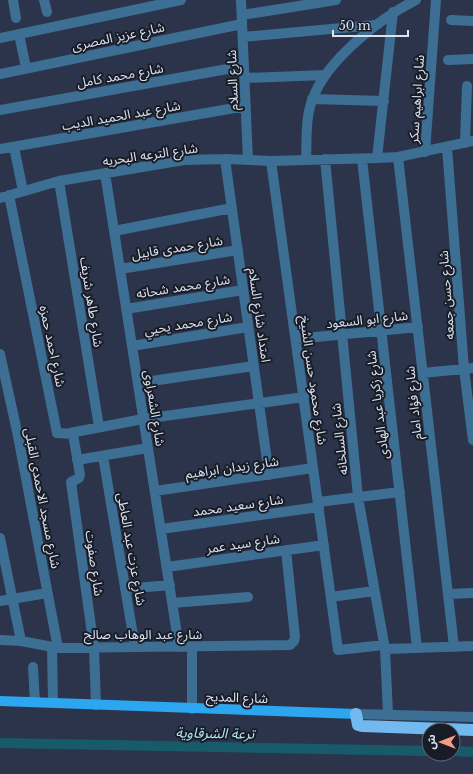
<svg xmlns="http://www.w3.org/2000/svg" width="473" height="774" font-family="'Libre Baskerville','Noto Sans Arabic',serif">
<style>
.lines{fill:none;stroke-linecap:round;stroke-linejoin:round}
.canal{stroke:#175b6a;stroke-width:10}
.minor{stroke:#3c6f93;stroke-width:10}
.major{stroke:#2ca6f0;stroke-width:10}
.highway{stroke:#71b9ee;stroke-width:12}
.labels{text-anchor:middle;stroke-width:4;stroke-linejoin:round;paint-order:stroke}
.street-label{font-size:13px;fill:#dbe2f0;stroke:#181c26}
.water-label{font-size:14px;font-style:italic;fill:#b2e8f6;stroke:#181c26}
</style>
<rect width="100%" height="100%" fill="#2b344a"/>
<g class="lines">
<path class="canal" d="M0,743L429,751
M453,751L473,752"/>
<path class="minor" d="M13,0L16,18
M44,0L47,12
M241,0L248,160
M242,15L336,0
M451,20L473,21
M19,34L26,68
M243,37L375,25
M0,38L181,0
M448,60L473,59
M0,74L242,24
M245,78L325,75
M312,99L384,101
M0,110L244,66
M465,143L467,86
M14,147L23,191
M447,147L464,369L473,440
M0,149L246,106
M425,152L436,0
M398,157L454,647
M377,158L393,12
M225,159L269,475
M306,159C307,140 305,117 313,98C327,60 380,18 416,0
M325,159L358,497L385,649L388,714
M362,159L417,648
M271,161L338,650L384,645
M105,173L179,647
M59,181L99,427
M9,195L57,433L73,434L80,475L79,478L71,482L94,648L96,705
M0,198L59,181L184,160L225,159L271,161L377,158L398,157L473,141
M114,231L232,208
M120,269L238,250
M126,309L243,290
M296,339L418,327
M132,346L248,327
M0,354L18,436L58,648
M423,373L473,368
M138,383L254,366
M70,433L143,419L304,397
M103,456L135,647
M77,460L148,448
M155,491L313,468
M318,502L400,492
M161,529L319,507
M0,538L21,641
M167,567L324,545
M125,589L170,585
M448,594L473,593
M331,597L374,591
M0,601L47,593
M172,603L248,597
M0,640L21,641L58,648L290,645L294,641L295,637L286,550
M52,647L53,703
M192,647V709
M385,649L473,646
M33,667L35,702
M356,714L473,717"/>
<path class="major" d="M0,701L356,714"/>
<path class="highway" d="M356,714L358,725L362,726L473,730"/>
</g>
<g class="labels">
<g class="street-label">
<text transform="translate(118 36) rotate(-12)" y="5">شارع عزيز المصرى</text>
<text transform="translate(120 75) rotate(-10)" y="5">شارع محمد كامل</text>
<text transform="translate(232 80) rotate(-92)" y="5">شارع السلام</text>
<text transform="translate(416 99) rotate(-86)" y="5">شارع ابراهيم سكر</text>
<text transform="translate(121 115) rotate(-10)" y="5">شارع عبد الحميد الديب</text>
<text transform="translate(150 154) rotate(-8)" y="5">شارع الترعه البحريه</text>
<text transform="translate(177 247) rotate(-9)" y="5">شارع حمدى قابيل</text>
<text transform="translate(183 286) rotate(-9)" y="5">شارع محمد شحاته</text>
<text transform="translate(446 295) rotate(-94)" y="5">شارع حسن جمعه</text>
<text transform="translate(92 302) rotate(81)" y="5">شارع طاهر شريف</text>
<text transform="translate(260 315) rotate(82)" y="5">امتداد شارع السلام</text>
<text transform="translate(367 319) rotate(-6)" y="5">شارع ابو السعود</text>
<text transform="translate(188 323) rotate(-9)" y="5">شارع محمد يحيي</text>
<text transform="translate(53 346) rotate(78)" y="5">شارع احمد حمزه</text>
<text transform="translate(314 380) rotate(82)" y="5">شارع محمود حسن الشيخ</text>
<text transform="translate(413 403) rotate(-96)" y="5">شارع فؤاد امام</text>
<text transform="translate(377 405) rotate(-97)" y="5">شارع زكريا عبد الهادى</text>
<text transform="translate(155 408) rotate(81)" y="5">شارع الشعراوى</text>
<text transform="translate(339 439) rotate(-96)" y="5">شارع السلخانه</text>
<text transform="translate(232 467) rotate(-8)" y="5">شارع زيدان ابراهيم</text>
<text transform="translate(43 498) rotate(79)" y="5">شارع مسجد الاحمدى القبلى</text>
<text transform="translate(238 505) rotate(-8)" y="5">شارع سعيد محمد</text>
<text transform="translate(243 543) rotate(-8)" y="5">شارع سيد عمر</text>
<text transform="translate(132 549) rotate(80)" y="5">شارع عزت عبد العاطى</text>
<text transform="translate(95 563) rotate(82)" y="5">شارع صفوت</text>
<text x="143" y="639">شارع عبد الوهاب صالح</text>
<text transform="translate(237 697) rotate(2)" y="5">شارع المديح</text>
</g>
<g class="water-label">
<text transform="translate(215 733) rotate(1)" y="5">ترعة الشرقاوية</text>
</g>
</g>
<g transform="translate(441 742) rotate(270)"><circle r="19" fill="#181c26" stroke="#666b77"/>
<path d="M0-3L7 15L0 10L-7 15Z" fill="#f49d8b"/>
<text y="-6" font-size="11" font-weight="bold" text-anchor="middle" fill="#dbe2f0">ش</text>
</g>
<path d="M333 30v6h75v-6" fill="none" stroke="#dbe2f0" stroke-width="2"/>
<text x="339" y="30" font-size="12" fill="#dbe2f0" stroke="#181c26" stroke-width="3" paint-order="stroke">50 m</text>
</svg>
